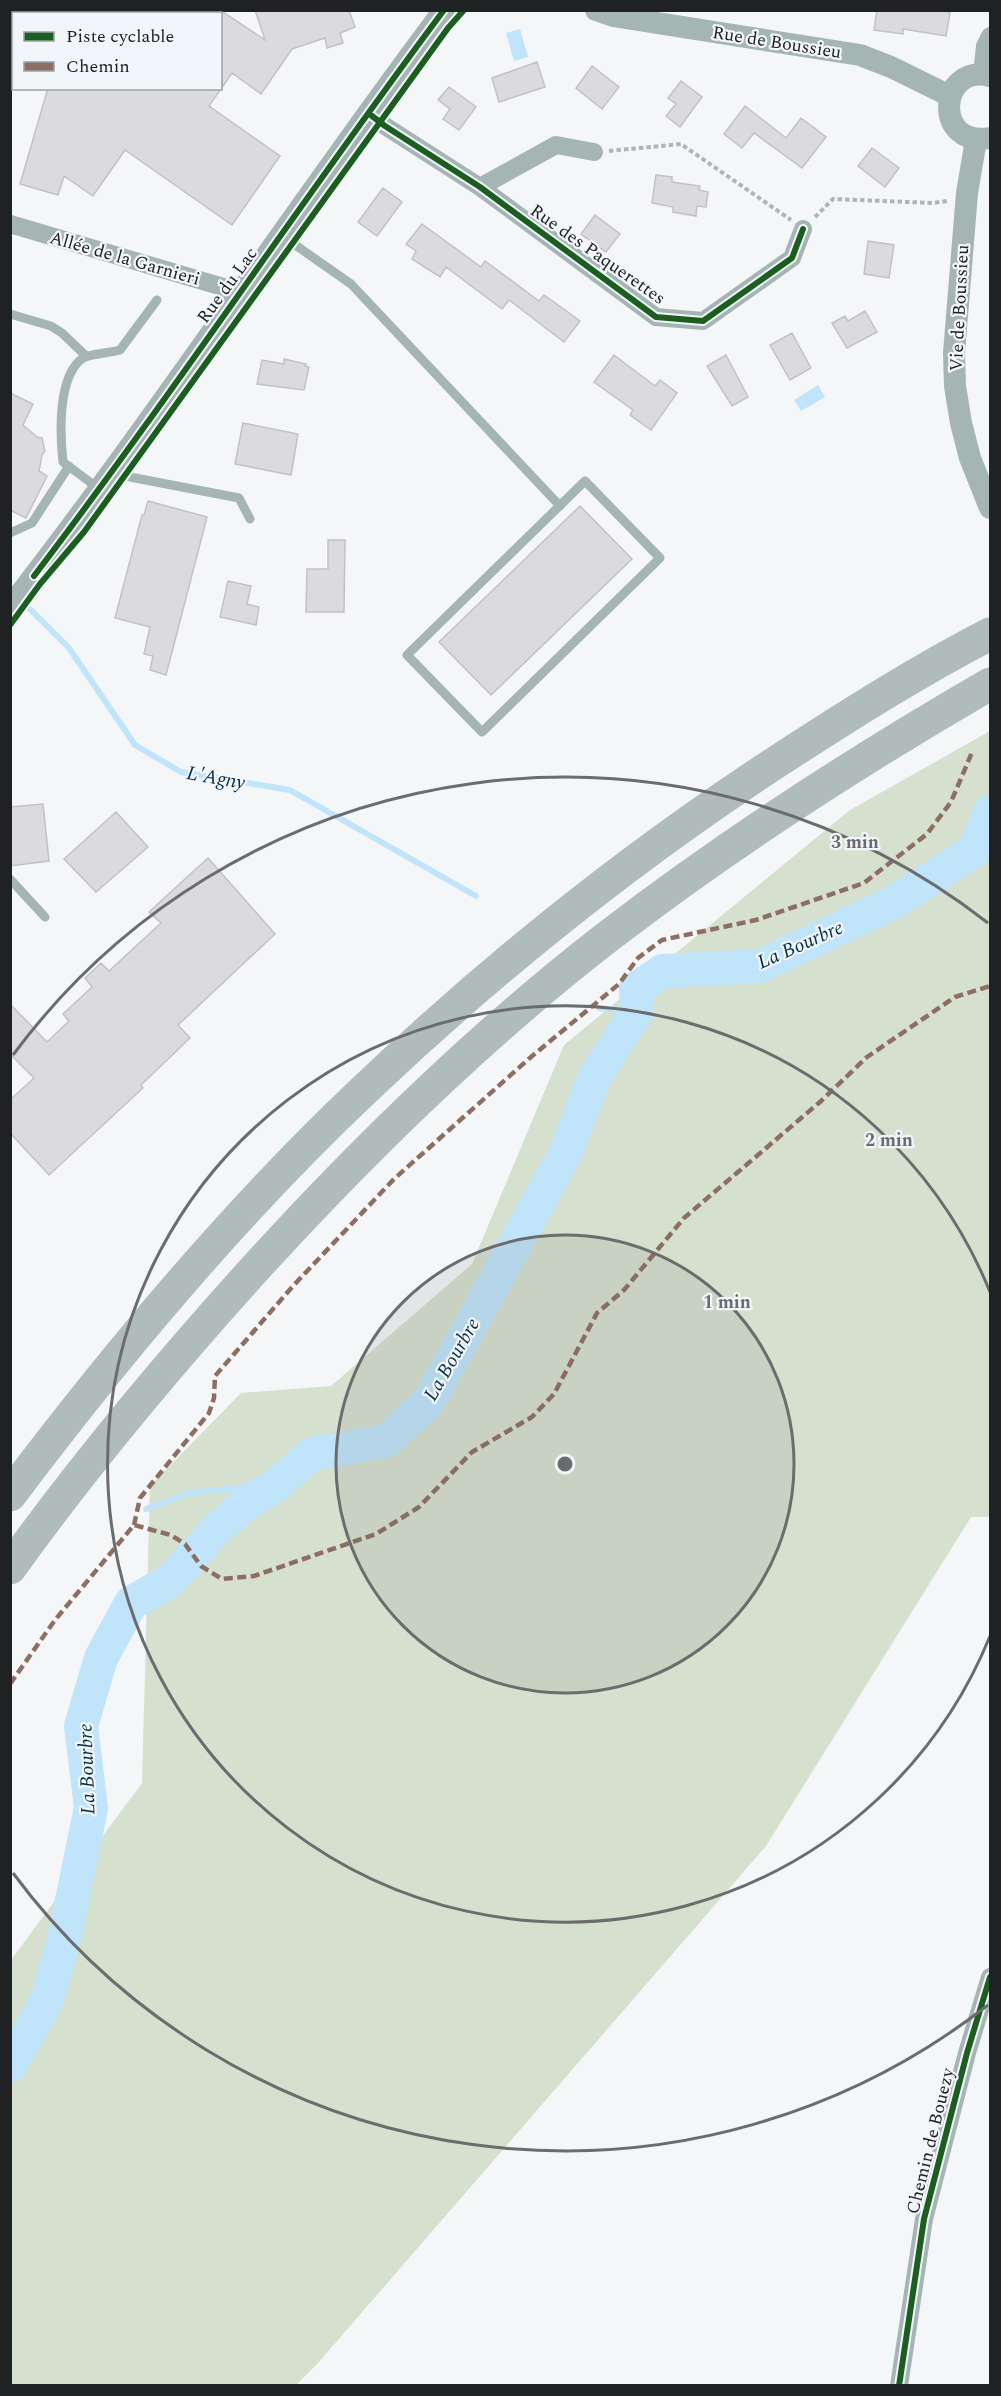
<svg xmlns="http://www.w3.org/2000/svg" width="1001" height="2396" font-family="Spectral,serif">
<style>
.green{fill:#d6e0cf}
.water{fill:#c0e4fa}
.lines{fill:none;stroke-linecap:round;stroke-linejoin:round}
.stream{stroke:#c0e4fa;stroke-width:6}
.river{stroke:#c0e4fa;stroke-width:34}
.building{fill:#dbdbdd;stroke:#c2c2c4;stroke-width:1.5}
.path{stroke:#adb5b5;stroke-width:4;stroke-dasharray:4.5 3;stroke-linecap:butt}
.service{stroke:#a5b5b3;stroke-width:9}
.minor{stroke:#a5b5b3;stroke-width:18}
.tertiary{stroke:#a5b5b3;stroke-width:22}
.motorway{stroke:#b0bcbc;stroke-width:33}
.rail{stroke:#aeb6b7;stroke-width:4.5;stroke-dasharray:12 6;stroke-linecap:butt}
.quiet{stroke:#8d6e63;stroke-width:4.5;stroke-dasharray:9 4.5;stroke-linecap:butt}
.cycleway-casing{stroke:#f2f5fa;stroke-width:10}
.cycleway{stroke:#1b5e20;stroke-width:6}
.ring{fill:none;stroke:#6a6c6e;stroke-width:3}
.labels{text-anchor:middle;stroke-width:4.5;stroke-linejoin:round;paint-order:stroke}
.street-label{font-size:18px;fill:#202123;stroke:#f2f5fa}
.water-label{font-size:20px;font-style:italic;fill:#022f43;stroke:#f2f5fa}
.centre{fill:#6a6c6e;stroke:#f2f5fa;stroke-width:3}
.ring-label{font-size:18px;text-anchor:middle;font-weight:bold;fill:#6a6c6e;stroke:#f2f5fa;stroke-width:4.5;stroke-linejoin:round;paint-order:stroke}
</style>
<rect width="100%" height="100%" fill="#f4f6f8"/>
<path class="green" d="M990,731V1517H971L766,1846L318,2363L296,2385H11V1960L142,1783L150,1486L241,1393L331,1386L472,1264L564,1045L850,810Z"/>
<path class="water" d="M520,29L528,57L514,61L506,33Z
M818,385L825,397L801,411L794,400Z"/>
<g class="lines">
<path class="stream" d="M21,600L69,648L135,745L181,772L290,790L476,896
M599,1008L637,1012
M146,1509L189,1493L278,1484"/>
<path class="river" d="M10,2066L47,2000L63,1944L91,1808L81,1726L101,1658L131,1603L171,1580L214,1532L245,1504L278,1484L311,1454L386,1441L429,1401L565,1154L595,1076L637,1012L636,989L663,971L760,966L894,902L974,851L990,812"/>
</g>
<path class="building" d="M220,10L265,40L255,10H349L355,27L340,33L343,43L327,48L325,38L292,49L261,94L232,73L209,106L280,156L232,225L125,150L93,196L64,176L58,195L20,184L48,88H220Z
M877,10H945L950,13L946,36L903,29V34L874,30Z
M537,62L545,87L499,102L492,78Z
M592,66L619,87L602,109L576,88Z
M681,81L702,97L680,127L666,116L676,104L668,98Z
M449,87L476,107L459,130L443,119L450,109L438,100Z
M745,106L786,138L801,118L826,137L802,168L754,133L742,148L724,134Z
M872,148L899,168L885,187L858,166Z
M656,175L672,177V182L700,186L699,190L708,192L706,207L697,206L696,216L673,212V207L652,203Z
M383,188L402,202L377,236L358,222Z
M595,215L620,234L606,252L581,234Z
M422,224L481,267L485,261L539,301L544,295L580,321L564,342L509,300L502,309L446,267L440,277L412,259L416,251L406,244Z
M868,241L894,245L889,278L864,274Z
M865,311L877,332L847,348L832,323L845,316L848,321Z
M792,333L811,368L790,380L770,345Z
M614,355L655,386L660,380L677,393L651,430L630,415L633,410L594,382Z
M726,355L748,397L732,406L707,366Z
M284,359L306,364L305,366L309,367L304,390L257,384L262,360L284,364Z
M10,393L33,404L23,425L37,437L42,438L45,451L42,455L39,471L47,476L26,518L10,510Z
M243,423L298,434L291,475L235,464Z
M148,501L207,517L166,675L150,670L153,656L144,654L150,627L115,618L142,515H144Z
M580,506L632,559L491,695L439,642Z
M328,540H345L344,612H306L307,569H328Z
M228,581L251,586L247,604L259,607L256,625L220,617Z
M43,804L49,861L10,866V807Z
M116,812L148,847L96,892L64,859Z
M208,858L275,934L178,1025L190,1038L141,1085L143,1088L49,1175L10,1133V1100L34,1078L10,1054V1004L47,1042L69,1021L63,1014L92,987L85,978L101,963L109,971L161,923L149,912Z"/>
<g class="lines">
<path class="path" d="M609,151L681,144L791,220
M815,217L833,199L933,203L947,201"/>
<path class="service" d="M281,235L351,284L560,506
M10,314L51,326L62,333L86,356
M115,468L130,477L239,498L250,519
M585,481L660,558L482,732L407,655Z
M98,488L63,462C60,435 57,376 83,358C90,354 110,353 120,350L157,300
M10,533L32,523L69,466
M10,879L45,917"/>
<path class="minor" d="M982,75L985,46L990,36
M367,112L385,126L480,187L656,317L703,321L792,258L803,229
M480,187L556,145L594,152
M10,224L240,292
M899,2386L924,2219L967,2053L990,1977"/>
<path class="tertiary" d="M596,10L613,16L860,55L891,67L950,96
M990,138C933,148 938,63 990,76
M976,140L967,193L954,353L955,386L961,423L970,458L990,508
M10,607C161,413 296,207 444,10"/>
<path class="motorway" d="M10,1495C117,1353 233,1214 362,1092C491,969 631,857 781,759C849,715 918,671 990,634
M10,1568C87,1461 172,1360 260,1263C367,1146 481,1035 606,938C728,844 857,761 990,684"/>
<path class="rail" d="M47,14L55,10
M72,14L81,10
M10,26L14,25"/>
<path class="quiet" d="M134,1525L140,1498L209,1413L214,1398L215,1376L293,1286L394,1179L531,1057L619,984L638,958L662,940L756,920L864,883L927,834L951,802L973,750
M10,1684L55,1620L134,1525L171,1535L185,1544L201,1566L222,1579L254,1576L376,1534L419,1507L472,1452L532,1417L554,1394L597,1313L624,1290L684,1218L820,1102L867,1057L955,997L990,986"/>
<defs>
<path id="cycleway" d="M372,116L385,126L480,187L656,317L703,321L792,258L803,229
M34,576C175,391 304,197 444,10
M10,625L40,584L84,532L448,28L464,10
M899,2386L924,2219L967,2053L990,1977"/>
</defs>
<use href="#cycleway" class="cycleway-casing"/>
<use href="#cycleway" class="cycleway"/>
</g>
<circle cx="565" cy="1464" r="229" fill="#6a6c6e" fill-opacity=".12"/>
<g class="ring">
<circle cx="565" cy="1464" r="229"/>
<path d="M990 1636A458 458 0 1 1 990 1292"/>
<path d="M988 2005A687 687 0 0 1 13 1873M13 1055A687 687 0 0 1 988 923"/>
</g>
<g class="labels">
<g class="street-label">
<text transform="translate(777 42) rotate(9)" y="6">Rue de Boussieu</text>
<text transform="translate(598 254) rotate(35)" y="6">Rue des Paquerettes</text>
<text transform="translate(125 258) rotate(16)" y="6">Allée de la Garnieri</text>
<text transform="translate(227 285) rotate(-54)" y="6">Rue du Lac</text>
<text transform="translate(959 308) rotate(-87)" y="6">Vie de Boussieu</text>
<text transform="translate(930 2141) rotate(-76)" y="6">Chemin de Bouezy</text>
</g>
<g class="water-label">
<text transform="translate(216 777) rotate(10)" y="7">L'Agny</text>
<text transform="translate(800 944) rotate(-24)" y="7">La Bourbre</text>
<text transform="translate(451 1359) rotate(-60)" y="7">La Bourbre</text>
<text transform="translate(86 1769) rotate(-92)" y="7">La Bourbre</text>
</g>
</g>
<circle cx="565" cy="1464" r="9" class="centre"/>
<g class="ring-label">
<text x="855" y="848">3 min</text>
<text x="889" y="1146">2 min</text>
<text x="727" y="1308">1 min</text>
</g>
<rect width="1001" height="2396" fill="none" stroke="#202123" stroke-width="24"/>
<rect x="12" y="12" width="210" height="78" fill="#f2f5fa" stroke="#9ea0a4" stroke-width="1.5"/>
<rect x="24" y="32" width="30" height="9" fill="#1b5e20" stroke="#9ea0a4" stroke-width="1.5"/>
<text x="66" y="42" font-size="18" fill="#202123">Piste cyclable</text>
<rect x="24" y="62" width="30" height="9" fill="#8d6e63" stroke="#9ea0a4" stroke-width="1.5"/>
<text x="66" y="72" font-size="18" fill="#202123">Chemin</text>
</svg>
